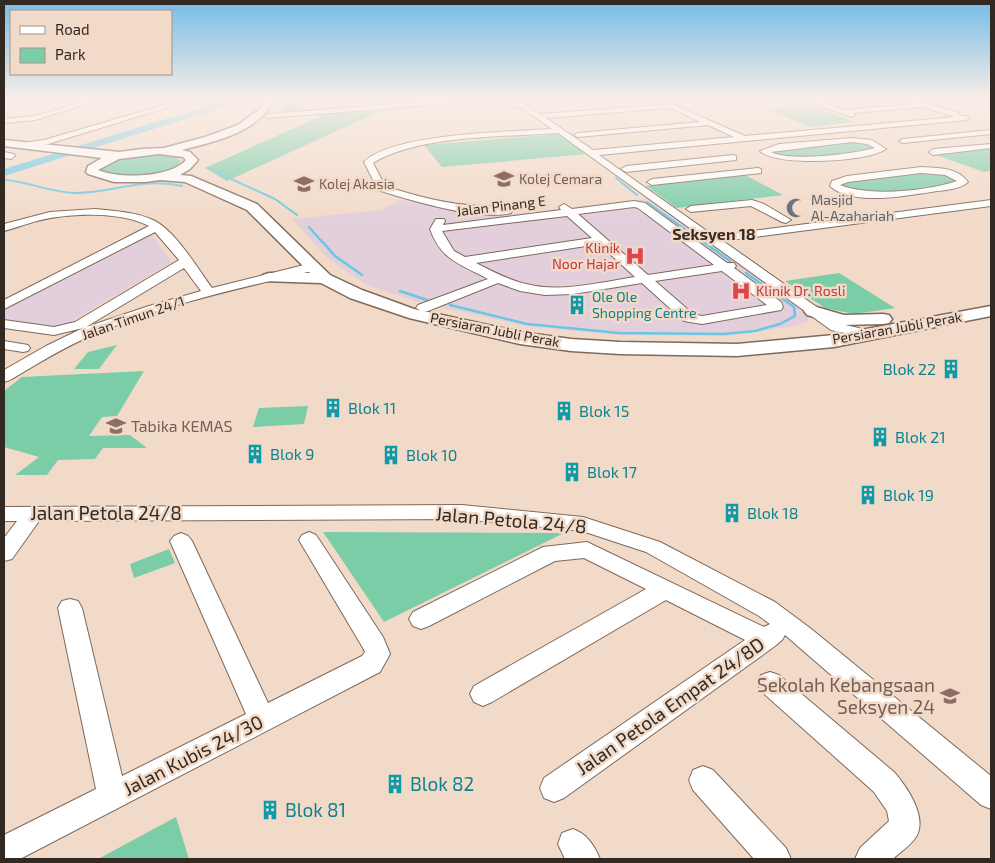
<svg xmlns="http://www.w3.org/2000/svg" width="995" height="863" font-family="'Exo 2',sans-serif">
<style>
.commercial{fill:#e3cedc}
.green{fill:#7bcda7}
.water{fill:#69c7e3}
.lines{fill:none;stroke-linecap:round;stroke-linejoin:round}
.stream-far1{stroke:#69c7e3;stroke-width:2}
.stream{stroke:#69c7e3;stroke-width:2.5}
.minor-casing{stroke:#7e695a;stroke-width:2}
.major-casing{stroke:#7e695a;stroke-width:3}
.minor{fill:#fff;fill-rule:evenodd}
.major{fill:#fff;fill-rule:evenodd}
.labels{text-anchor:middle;stroke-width:5;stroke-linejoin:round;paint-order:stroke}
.far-education-label{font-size:14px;fill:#785e54;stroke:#f2dac9;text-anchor:start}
.far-worship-label{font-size:14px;fill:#5b616d;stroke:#f2dac9;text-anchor:start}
.far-street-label{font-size:14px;fill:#322923;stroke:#f2dac9}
.far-health-label{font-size:14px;fill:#be3a42;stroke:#f2dac9;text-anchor:end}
.far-culture-label{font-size:14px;fill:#0d838f;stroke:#f2dac9;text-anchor:start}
.far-quarter-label{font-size:16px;font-weight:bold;fill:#3d2b1e;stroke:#f2dac9}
.culture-label{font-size:16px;fill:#0d838f;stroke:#f2dac9;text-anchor:start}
.education-label{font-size:16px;fill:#785e54;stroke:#f2dac9;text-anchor:start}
.near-street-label{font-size:19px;fill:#322923;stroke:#f2dac9}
.near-education-label{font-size:19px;fill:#785e54;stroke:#f2dac9;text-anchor:end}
.near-culture-label{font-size:19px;fill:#0d838f;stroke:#f2dac9;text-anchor:start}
</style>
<rect width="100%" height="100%" fill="#f2dac9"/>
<path class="commercial" d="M645,199L651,200L804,308L809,315L808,321L796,326L725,336L619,335L526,326L421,303L369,286L344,270L323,253L292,219L381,210L401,200L467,212L511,214Z
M150,233L172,262L58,329L4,319V309Z"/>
<path class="green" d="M284,100H318L303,106L302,110L285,112L280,110Z
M808,105L855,122L810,127L766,109Z
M387,108L227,181L205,168L330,112Z
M559,134L587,154L442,167L424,145Z
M857,142L876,147L875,151L791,159L774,153L780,150Z
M991,147V171L984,172L933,154Z
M140,154L173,155L181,161C172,177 114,181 100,170L101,167L115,159Z
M922,171L938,172L958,178L956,184L873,194L838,186L842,181Z
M745,175L783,195L677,208L646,186Z
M839,273L895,308L854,314L825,308L785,281Z
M117,345L99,369H74L88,352Z
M144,371L117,416L102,417L89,436L130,435L147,448H103L95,459L58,460L47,475H15L39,457L4,447V391L22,377Z
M308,406L304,424L253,427L259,408Z
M323,532L564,533L384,622Z
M169,549L175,563L134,578L130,564Z
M176,817L189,859H98Z"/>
<path class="water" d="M227,100H246L4,176V169Z"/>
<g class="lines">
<path class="stream-far1" d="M209,100L220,104
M218,173L275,199L297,215
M616,178L637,195
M4,180C28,181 51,193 76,193C113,193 143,177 182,186
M647,202L703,242
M309,227L322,242"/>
<path class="stream" d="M321,240L335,256L362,275
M701,240L730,261
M400,291L427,300
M450,305L527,324L619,333L724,334L755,331L780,324L795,316L794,307L746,273"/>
<defs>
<path id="minor" d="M89,100H100L35,120L4,123V119L34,116Z
M181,100H192L48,144L22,147L18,145L22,143L44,140Z
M441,100H471L468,102L268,118L264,116L268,114Z
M497,100L522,103L540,114L672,104L745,136L955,117L923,107L853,113L855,115L851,117L806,100H816L843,110L913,104L906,100H916L959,113V116H966L970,118L966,120L599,155L714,236L991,200V206L723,241L841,324L872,331L874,334L872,337L867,338L831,330L558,133C504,137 419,135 373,163L385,186C415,196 446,204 478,206C487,207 505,205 512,211L511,213C479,221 409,200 378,190L364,162C393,133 510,132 552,129L523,109ZM671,108L700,122L578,133L574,135L578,137L708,125L734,137L593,150L546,118Z
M991,130V134L903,143L899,141L903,139Z
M852,138L872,140L886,149C869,162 776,167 760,151L779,144ZM852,142L867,144L875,148C853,154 791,162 771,152Z
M991,144V148L933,155L929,152L933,149Z
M4,152L14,154L15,156L11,159L4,158Z
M733,155L736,156V160L626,172L621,169L626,166Z
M921,167C938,168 957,167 968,182C959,190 943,190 931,192C905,196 851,206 830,186L832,181L847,176ZM921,173L945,175L957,181C927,191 870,197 840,185L848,182Z
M758,168L761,169V173L652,185L647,182L652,179Z
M752,200L764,204L791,220L786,223L782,222L751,206L691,212L686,209L691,206Z
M634,201L645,203L727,263H734L736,266L734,268L781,302L783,307L781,310L702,324L684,321L642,283L573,294L545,295L520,291L498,283L428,311L423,312L416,308L418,305L488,279C460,264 441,260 430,229L436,219H444L445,221L443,225L561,210L559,207L564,204L572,209ZM634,207L638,208L714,265L648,275L578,214ZM567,216L592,238L465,257L454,251L442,231ZM599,244L635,277C601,282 561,293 526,284C508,280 492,271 476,263ZM722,271L767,305L702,316L693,314L655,281Z
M95,209C114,211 138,212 155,221C176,232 198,269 212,288L312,263L318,267L316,270C242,288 164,304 93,335C64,347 37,364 10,380L4,382V370L46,346L83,328L54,335L4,328V320L54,327L75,322L179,260L155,232L4,309V300L149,226C119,211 69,213 37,221C26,224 15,228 4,231V224L50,212ZM184,268L201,291L149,306L86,327Z
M4,341L28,345L30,348L28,351L23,352L4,349Z
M462,505L583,517L660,542L775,602L810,628L991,776V809L981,805L785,635L782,640L775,646L564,798L554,802L544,798L540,788L544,778L745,640L666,600L492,702L483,706L474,702L470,694L474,686L646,589L584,558L555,561L429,626L421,629L413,626L409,619L413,612L543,547L587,542L764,627L770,624L759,616L646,552L582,531L462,519L39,521L12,559L4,561V538L17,521H4V507Z
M309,532L316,535L383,637L390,654L380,672L20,859H4V835L96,789L58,608L62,601L70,599L78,601L82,608L122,776L246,714L170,541L174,536L181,533L188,536L192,541L268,703L362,656L365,652L363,648L299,540L302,535Z
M770,672L779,675L894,772C907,787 928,817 916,837C911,845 900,852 893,859H855L860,848L889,821L887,811L874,792L761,691L757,683L761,675Z
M703,766L713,770L786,848L791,859H754L693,790L689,780L693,770Z
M573,829C587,834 594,845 600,859H565L558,844L562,833Z"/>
<path id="major" d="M265,100H273C259,133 213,142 182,150L190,152L198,160L190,169L180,175L191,176L257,204L330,275L362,290L414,309L520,332L571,339L620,342L737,344L834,335L991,306V316L834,347L737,356L620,354L571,351L520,344L409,318L350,298L321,283L263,281L261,278L263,275L269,273H310L247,210L185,182L160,180L145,182H114L88,174L86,172L88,166L102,158L4,146V140L119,152L142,149L164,148L205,137L238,125L261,108ZM159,154L183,157L186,160C170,178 119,179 98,170L119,159Z
M813,306L844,315L883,314L889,315L892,319L889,323L883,324L843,325L807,315L804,311L807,307Z"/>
</defs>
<use href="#minor" class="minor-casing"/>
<use href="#major" class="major-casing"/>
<use href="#minor" class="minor"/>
<use href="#major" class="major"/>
</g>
<linearGradient id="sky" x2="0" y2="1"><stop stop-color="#75bce6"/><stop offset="0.45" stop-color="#f9eee7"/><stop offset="1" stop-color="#f9eee7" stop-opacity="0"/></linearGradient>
<rect width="995" height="221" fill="url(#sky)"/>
<defs>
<symbol id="university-bare" viewBox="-9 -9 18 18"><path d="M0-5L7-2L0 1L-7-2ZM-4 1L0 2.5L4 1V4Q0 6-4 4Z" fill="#8d6e63" stroke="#f2dac9" stroke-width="2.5" paint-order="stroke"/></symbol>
<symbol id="mosque-bare" viewBox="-9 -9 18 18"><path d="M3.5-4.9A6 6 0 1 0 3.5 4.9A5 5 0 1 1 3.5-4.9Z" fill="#6b7280" stroke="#f2dac9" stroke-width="2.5" paint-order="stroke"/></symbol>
<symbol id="hospital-bare" viewBox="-9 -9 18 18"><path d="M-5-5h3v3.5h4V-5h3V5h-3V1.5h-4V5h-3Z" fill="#e0444e" stroke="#f2dac9" stroke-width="2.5" paint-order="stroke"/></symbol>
<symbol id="building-bare" viewBox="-9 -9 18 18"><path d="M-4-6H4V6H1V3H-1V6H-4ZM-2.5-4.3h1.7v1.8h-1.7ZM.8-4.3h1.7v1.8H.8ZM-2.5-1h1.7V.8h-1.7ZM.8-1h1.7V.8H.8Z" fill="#0f9aa8" stroke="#f2dac9" stroke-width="2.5" paint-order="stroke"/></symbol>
<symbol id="school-bare" viewBox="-9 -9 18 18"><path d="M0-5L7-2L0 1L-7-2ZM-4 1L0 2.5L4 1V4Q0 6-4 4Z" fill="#8d6e63" stroke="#f2dac9" stroke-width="2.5" paint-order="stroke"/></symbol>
</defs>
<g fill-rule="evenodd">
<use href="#university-bare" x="490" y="165" width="28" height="28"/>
<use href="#university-bare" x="290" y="170" width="28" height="28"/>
<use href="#mosque-bare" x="782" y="194" width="28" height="28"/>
<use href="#hospital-bare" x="621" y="242" width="28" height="28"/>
<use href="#hospital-bare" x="727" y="277" width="28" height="28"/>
<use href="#building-bare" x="563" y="291" width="28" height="28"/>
<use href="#building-bare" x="937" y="355" width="28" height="28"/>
<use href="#building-bare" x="319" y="394" width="28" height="28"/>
<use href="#building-bare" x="550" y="397" width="28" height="28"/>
<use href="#school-bare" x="102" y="412" width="28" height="28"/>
<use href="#building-bare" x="866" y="423" width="28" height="28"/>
<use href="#building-bare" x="241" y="440" width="28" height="28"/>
<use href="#building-bare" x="377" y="441" width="28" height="28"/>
<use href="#building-bare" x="558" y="458" width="28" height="28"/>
<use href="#building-bare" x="854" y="481" width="28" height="28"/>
<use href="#building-bare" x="718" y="499" width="28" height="28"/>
<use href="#school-bare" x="936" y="682" width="28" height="28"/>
<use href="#building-bare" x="381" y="770" width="28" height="28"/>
<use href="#building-bare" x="256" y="796" width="28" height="28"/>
</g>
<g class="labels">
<g class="far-education-label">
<text x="519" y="184">Kolej Cemara</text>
<text x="319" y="189">Kolej Akasia</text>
</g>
<g class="far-worship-label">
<text x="811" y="205">Masjid<tspan x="811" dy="16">Al-Azahariah</tspan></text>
</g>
<g class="far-street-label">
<text transform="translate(501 206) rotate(-7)" y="5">Jalan Pinang E</text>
<text transform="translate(133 318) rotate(-19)" y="5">Jalan Timun 24/1</text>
<text transform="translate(897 328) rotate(-10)" y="5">Persiaran Jubli Perak</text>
<text transform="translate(495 330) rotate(11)" y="5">Persiaran Jubli Perak</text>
</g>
<g class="far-health-label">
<text x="620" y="253">Klinik<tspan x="620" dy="16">Noor Hajar</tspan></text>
<text x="756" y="296" text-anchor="start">Klinik Dr. Rosli</text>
</g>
<g class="far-culture-label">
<text x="592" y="302">Ole Ole<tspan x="592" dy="16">Shopping Centre</tspan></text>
</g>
<g class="far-quarter-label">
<text x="714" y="240">Seksyen 18</text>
</g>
<g class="culture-label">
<text x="936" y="375" text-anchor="end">Blok 22</text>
<text x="348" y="414">Blok 11</text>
<text x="579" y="417">Blok 15</text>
<text x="895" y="443">Blok 21</text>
<text x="270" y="460">Blok 9</text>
<text x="406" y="461">Blok 10</text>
<text x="587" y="478">Blok 17</text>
<text x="883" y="501">Blok 19</text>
<text x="747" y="519">Blok 18</text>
</g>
<g class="education-label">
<text x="131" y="432">Tabika KEMAS</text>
</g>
<g class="near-street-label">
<text x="106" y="520">Jalan Petola 24/8</text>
<text transform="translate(511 520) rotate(5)" y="7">Jalan Petola 24/8</text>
<text transform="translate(670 706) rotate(-35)" y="7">Jalan Petola Empat 24/8D</text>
<text transform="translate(193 755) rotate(-27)" y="7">Jalan Kubis 24/30</text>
</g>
<g class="near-education-label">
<text x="935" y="692">Sekolah Kebangsaan<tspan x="935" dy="22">Seksyen 24</tspan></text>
</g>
<g class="near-culture-label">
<text x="410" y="791">Blok 82</text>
<text x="285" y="817">Blok 81</text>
</g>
</g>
<rect width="995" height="863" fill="none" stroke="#322923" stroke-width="10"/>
<rect x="10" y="10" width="162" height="65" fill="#f2dac9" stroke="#a59387"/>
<rect x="20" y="26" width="25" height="8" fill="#ffffff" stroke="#a59387"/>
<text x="55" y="35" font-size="15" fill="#322923">Road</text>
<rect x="20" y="48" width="25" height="15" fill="#7bcda7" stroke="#a59387"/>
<text x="55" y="60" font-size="15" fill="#322923">Park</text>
</svg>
